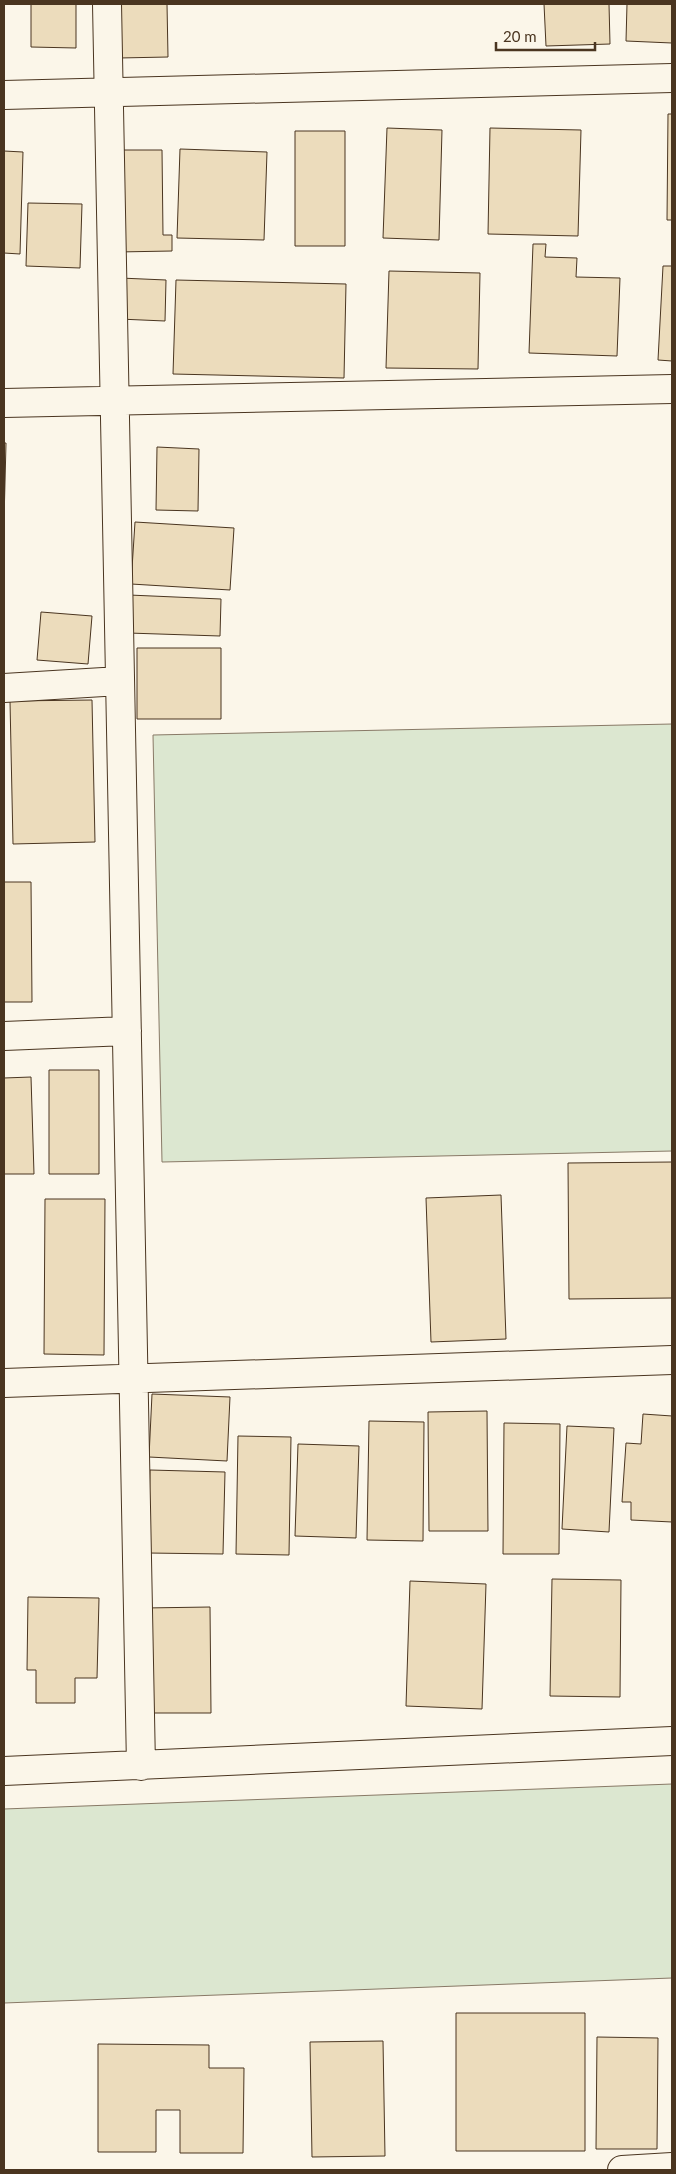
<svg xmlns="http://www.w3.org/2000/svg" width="676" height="2174" font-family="Lato,sans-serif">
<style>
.green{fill:#dce7d0;stroke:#887966}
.building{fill:#ecdcbc;stroke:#4a3520}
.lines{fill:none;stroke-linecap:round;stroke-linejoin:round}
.street-casing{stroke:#4a3520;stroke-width:30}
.street{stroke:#fbf6e9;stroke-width:28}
</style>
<rect width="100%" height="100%" fill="#fbf6e9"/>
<path class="green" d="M672,724V1151L162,1162L153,735Z
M672,1784V1978L4,2003V1809Z"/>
<path class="building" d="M31,4H76V48L31,47Z
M118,4H167L168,57L119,58Z
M544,4H609L610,44L546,46Z
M627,4H672V43L626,41Z
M668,114H672V220H667Z
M387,128L442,130L439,240L383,238Z
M490,128L581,130L578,236L488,234Z
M295,131H345V246H295Z
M180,149L267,152L264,240L177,238Z
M116,150H162L163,235H172V251L117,252Z
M4,151L23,152L20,254L4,253Z
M28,203L82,204L80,268L26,266Z
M533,244H546L545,257L577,258L576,277L620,278L617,356L529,353Z
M663,266H672V361L658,360Z
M389,271L480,273L478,369L386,368Z
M120,278L166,280L165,321L119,319Z
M176,280L346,284L344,378L173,374Z
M4,443H6L4,521Z
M157,447L199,449L198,511L156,510Z
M135,522L234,528L230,590L131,584Z
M129,595L221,599L220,636L128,633Z
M41,612L92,616L88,664L37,660Z
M137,648H221V719H137Z
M92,700L95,842L13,844L10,701Z
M4,882H31L32,1002H4Z
M49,1070H99V1174H49Z
M31,1077L34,1174H4V1078Z
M672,1162V1298L569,1299L568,1163Z
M501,1195L506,1339L431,1342L426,1198Z
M45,1199H105L104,1355L44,1354Z
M152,1394L230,1397L227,1461L149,1457Z
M487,1411L488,1531H429L428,1412Z
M643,1414L672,1416V1522L631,1520V1502H622L626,1443L641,1444Z
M369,1421L424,1422L423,1541L367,1540Z
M504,1423L560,1424L559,1554H503Z
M567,1426L614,1428L609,1532L562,1529Z
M238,1436L291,1437L289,1555L236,1554Z
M298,1444L359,1446L356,1538L295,1536Z
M150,1470L225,1472L223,1554L148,1553Z
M552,1579L621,1580L620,1697L550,1696Z
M410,1581L486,1584L482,1709L406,1706Z
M28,1597L99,1598L97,1678H75V1703H36V1670H27Z
M210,1607L211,1713H145L144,1608Z
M456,2013H585V2151H456Z
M597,2037L658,2038L657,2149H596Z
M383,2041L385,2156L312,2157L310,2042Z
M98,2044L209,2045V2068H244L243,2153H180V2110H156V2152H98Z"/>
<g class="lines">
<defs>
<path id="street" d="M107,4L141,1766
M4,95L672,78
M4,403L672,389
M4,688L120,681
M4,1036L127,1031
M4,1383L672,1360
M4,1771L672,1741
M622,2170L672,2167"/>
</defs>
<use href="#street" class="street-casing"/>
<use href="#street" class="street"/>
</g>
<rect width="676" height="2174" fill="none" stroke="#4a3520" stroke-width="10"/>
<path d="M496 42v8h99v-8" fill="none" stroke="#4a3520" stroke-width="2.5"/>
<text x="503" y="42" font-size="15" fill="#4a3520" stroke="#fbf6e9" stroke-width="4" paint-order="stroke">20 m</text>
</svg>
